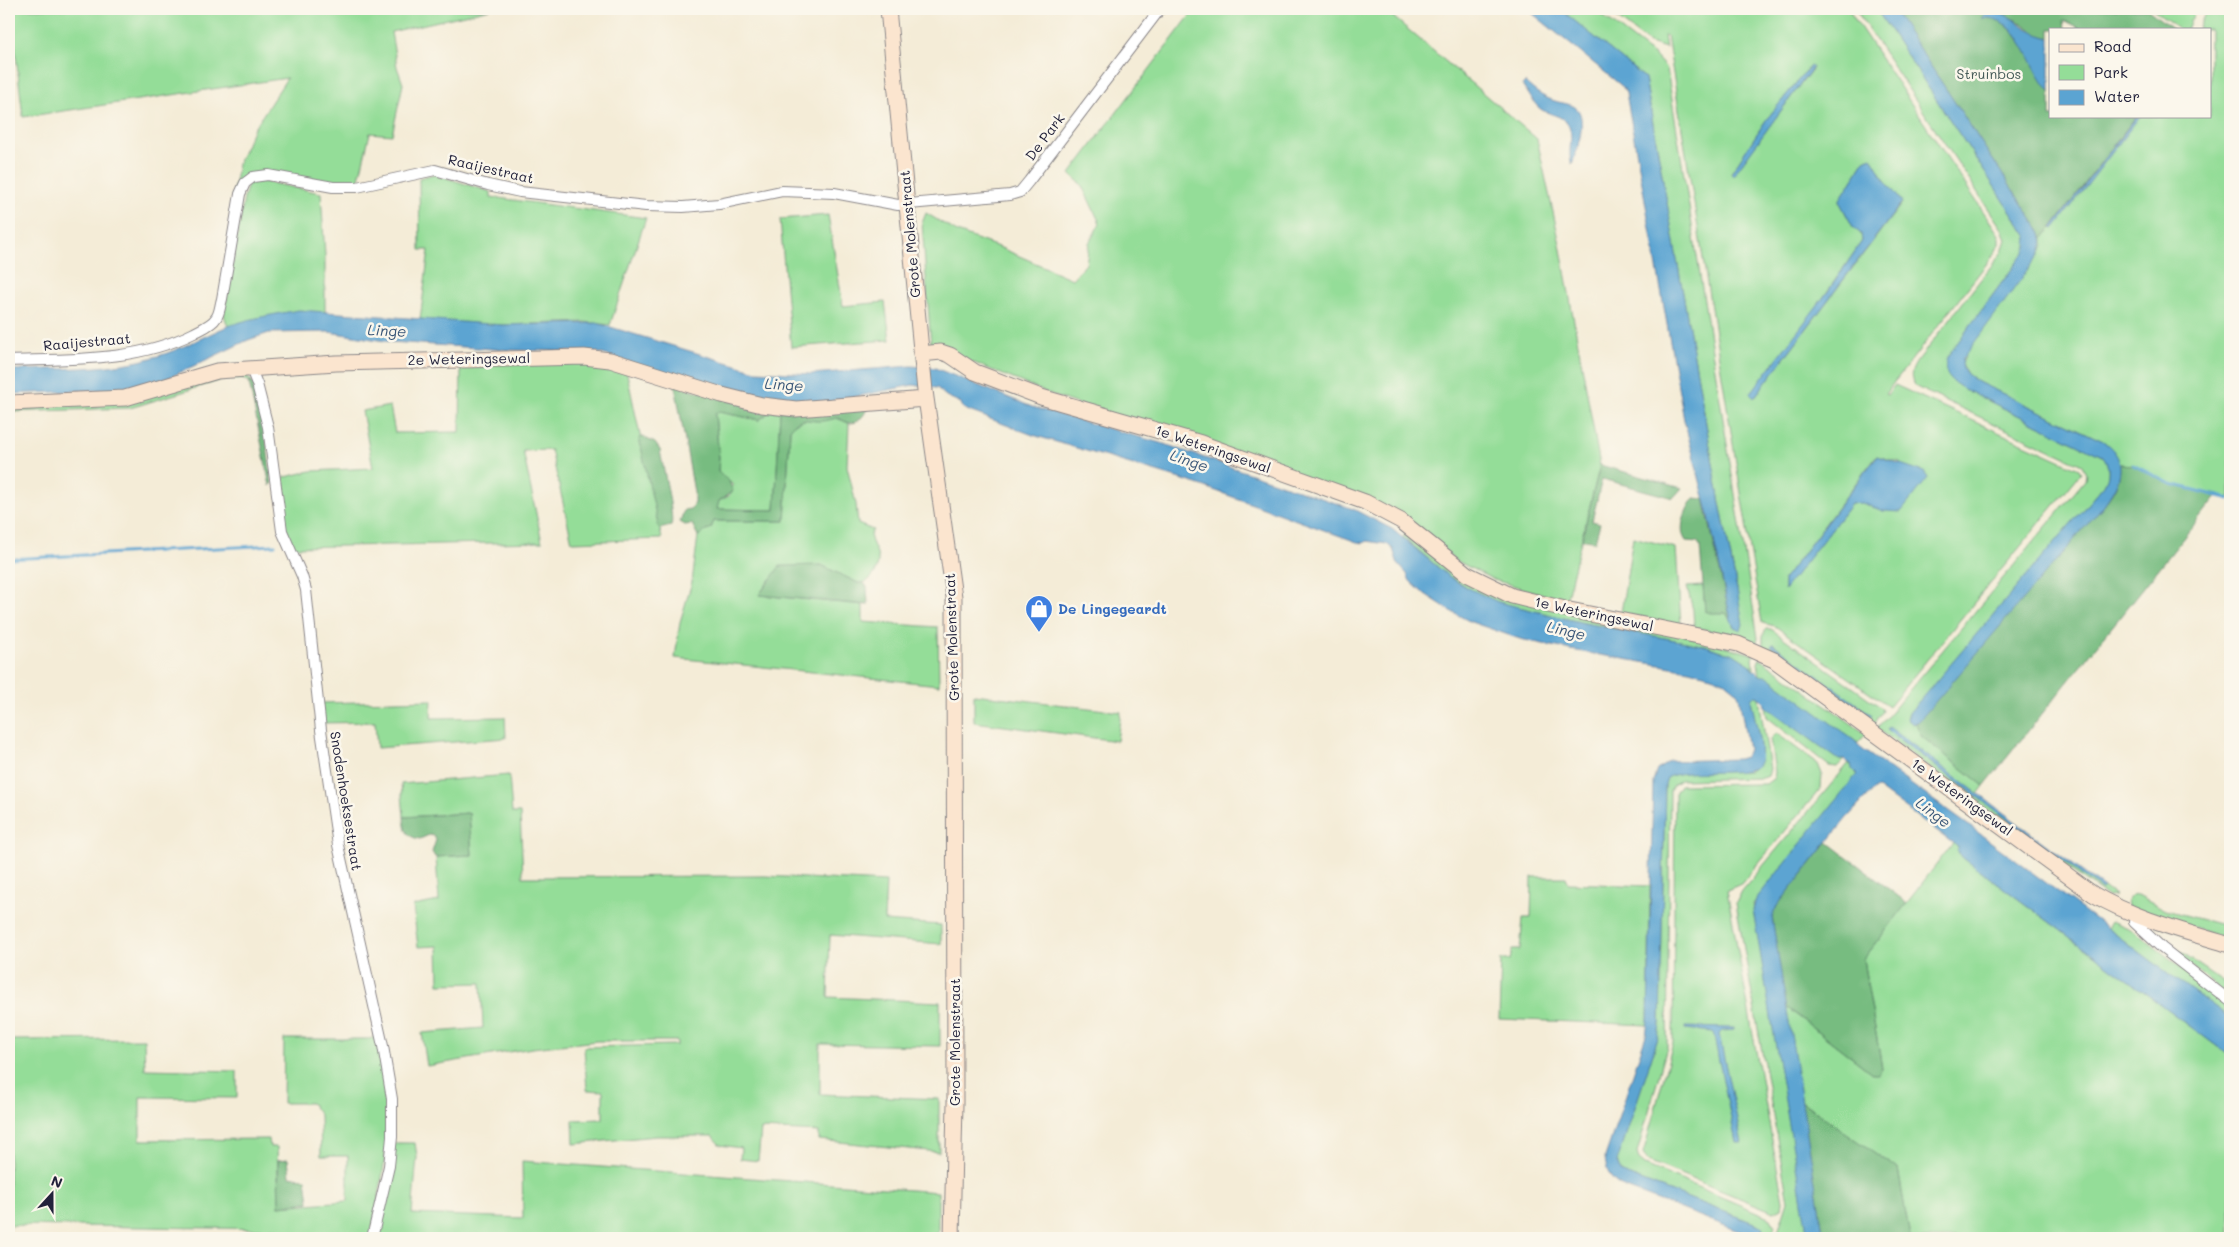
<svg xmlns="http://www.w3.org/2000/svg" width="2239" height="1247" font-family="Mali,sans-serif">
<style>
.green{fill:#94dd98;stroke:#5b806a;fill-rule:evenodd}
.forest{fill:#77bc80;stroke:#4c6f5e}
.water{fill:#5ba4d2;stroke:#3e6386}
.lines{fill:none;stroke-linecap:round;stroke-linejoin:round}
.stream{stroke:#5ba4d2;stroke-width:3}
.street-casing{stroke:#8b8789;stroke-width:12}
.secondary-casing{stroke:#8b8789;stroke-width:17}
.street{stroke:#fff;stroke-width:10}
.secondary{stroke:#fbe5cf;stroke-width:15}
.labels{text-anchor:middle;stroke-width:5;stroke-linejoin:round;paint-order:stroke}
.park-label{font-size:14px;fill:#445a57;stroke:#fbf7ec}
.street-label{font-size:14px;fill:#22223b;stroke:#fbf7ec}
.shop-label{font-size:14px;font-weight:bold;fill:#366cbe;stroke:#fbf7ec;text-anchor:start}
.water-label{font-size:15px;font-style:italic;fill:#395677;stroke:#fbf7ec}
</style>
<rect width="100%" height="100%" fill="#fbf7ec"/>
<filter id="ink" filterUnits="userSpaceOnUse"><feTurbulence type="fractalNoise" baseFrequency=".02" numOctaves="2"/><feDisplacementMap in="SourceGraphic" scale="10" xChannelSelector="R" yChannelSelector="G"/><feConvolveMatrix kernelMatrix="1 2 1 2 8 2 1 2 1" color-interpolation-filters="sRGB"/></filter>
<filter id="wash" filterUnits="userSpaceOnUse"><feTurbulence type="fractalNoise" baseFrequency=".0096" numOctaves="4" result="noise"/><feDisplacementMap in="SourceGraphic" scale="20" xChannelSelector="R" yChannelSelector="G"/><feGaussianBlur stdDeviation="1.12" result="paint"/><feColorMatrix in="noise" values="0 0 0 0 0 0 0 0 0 0 0 0 0 0 0 0 0 1.4 0 .05"/><feComposite in="paint" operator="in"/></filter>
<g filter="url(#wash)">
<rect width="100%" height="100%" fill="#f4ecd7"/>
<path class="green" d="M9,9H490L391,32L397,67L403,84L392,135L370,133L358,183L350,184L287,176L240,184L232,199L238,164L253,130L287,78L23,117L13,29H9Z
M1195,9H1384L1537,139L1560,244L1600,465L1566,601L1494,580L1455,560L1398,513L1057,397L931,345L922,223L926,213L957,232L1001,248L1072,279L1086,264L1089,243L1100,223L1081,184L1070,174Z
M1560,9H1594L1655,56L1667,69L1758,638L1757,642L1754,644L1725,634L1694,627L1693,610L1687,587L1703,586L1705,611L1726,613L1734,626L1737,589L1720,503L1645,78Z
M1605,9H1848L1999,235V244L1995,253L1885,394L1887,395L1895,385L2079,469L2081,473L1889,706L1775,626L1762,623L1667,36L1664,35L1666,48L1649,43ZM1810,66L1813,68L1733,175L1731,173L1766,120ZM1871,158L1884,179L1902,203L1754,398L1862,241L1861,234L1853,227L1839,201L1865,160ZM1876,456L1900,462L1883,511L1862,502L1851,504L1784,589V579Z
M1855,9H1876L2028,237L2027,247L2023,254L1947,357L1964,389L2102,456C2110,465 2110,475 2104,485L1907,716L1913,724L1916,723L1921,736L1984,786L1978,794L1889,728L1887,730L2102,890L2104,888L2115,896L2108,897L1877,729L2085,480L2086,473L2082,465L1918,388C1909,380 1910,373 1916,363L2002,252L2006,239L2002,229Z
M2153,9H2196L2187,29H2179Z
M2207,9H2230V499L2171,484L2133,465L2119,464L2113,450L2103,441L1980,383L1967,374L1962,365C1963,349 2025,273 2039,255L2043,246V239L2136,116H2210V29H2198Z
M434,174L491,192V197L646,218L610,325L584,322L503,325L420,320L429,250H420L419,178Z
M256,180L321,193L325,256V312C289,310 262,317 228,327L224,315L244,198L248,184Z
M828,215L843,306L885,302L890,340L791,347L780,219Z
M570,361L626,369L662,539L572,542L551,450L523,451L542,542L293,547L285,528L281,478L311,471L373,468L362,411L390,406L395,433L460,432L461,365Z
M246,375L253,382L241,379H225L130,408L9,412V407L44,406L201,378Z
M771,411H780L775,510L716,509L719,501L729,496L733,485L718,472L719,458L715,414L719,412L759,420Z
M836,418L849,423L847,466L856,504L858,524L873,530L870,535C871,543 877,550 878,558C879,571 870,584 858,583L821,565L770,579L759,595L863,605V622L938,627L939,685L675,658L680,622L692,582L698,536L711,528L714,521H785L790,429C803,413 817,423 836,418Z
M1404,535L1407,536L1454,573L1753,654L1754,670L1726,653L1707,646L1584,623L1498,602L1476,593L1447,575L1403,537Z
M1633,537L1676,548L1681,625L1621,613Z
M1766,629H1771L1882,708L1883,711L1873,726L1763,648V635ZM1773,644L1871,715V717L1772,646Z
M1760,658L1866,734L1858,743L1760,675L1758,663Z
M974,694L1121,712L1117,741L974,722Z
M1753,696H1757L1759,698L1770,769L1768,776L1763,778L1680,780L1672,786L1670,790L1667,1047L1637,1153L1639,1160L1645,1165L1771,1218L1775,1226L1771,1238H1763L1764,1233L1762,1226L1627,1175C1619,1171 1618,1167 1617,1158L1658,1038L1660,1024L1665,784L1667,778L1673,773L1750,771L1760,762V746L1751,700Z
M432,700L431,718L505,717L506,738L377,748L375,722L322,723L320,703Z
M1765,706L1769,708L1844,760L1837,767L1829,766L1767,717Z
M1776,733L1818,764L1822,774L1821,788L1741,884L1727,890L1783,1201L1782,1208L1774,1212L1648,1161L1643,1154L1673,1043L1675,793L1680,785L1766,784L1774,778L1775,772L1770,739Z
M1849,763L1857,774L1856,777L1753,904L1809,1232L1808,1238H1776L1788,1201L1736,903L1742,891Z
M509,775L512,813H520L523,877L765,876L886,882L884,921L941,925V944L830,935L828,997L940,1002V1046L820,1044V1094L939,1099V1152L819,1140V1132L761,1129L758,1161L740,1159L741,1148L720,1145L712,1136H656L574,1144L573,1120L603,1119V1091L587,1090L584,1047L677,1045V1041H597L532,1048L427,1066L422,1033L483,1028L481,983L439,984L438,946L418,947L413,906L439,901L436,857L472,855L469,813L404,817L401,784Z
M1953,843L1958,847L1959,854L1963,858L2230,1056V1238H1910L1898,1169L1801,1101L1785,1006L1873,1074L1878,1073L1882,1068L1863,960Z
M1532,877H1566L1568,883L1650,886L1648,1025L1499,1019L1501,960H1510L1512,950H1520L1523,918H1531Z
M2138,895L2166,910L2230,927V940L2128,906L2127,901L2131,896Z
M2111,921L2134,931L2230,1005V1019L2107,928Z
M2163,943L2177,950L2230,986V997Z
M374,1034C399,1104 385,1169 370,1238H277V1229L9,1225V1040L144,1039L145,1069L237,1071V1098L140,1097V1140L269,1139L270,1147H277L279,1206L348,1201V1156H321L320,1115L311,1103H283L284,1039H368L373,1038Z
M394,1143H415L417,1157L412,1214L523,1218L522,1161L938,1192V1233L888,1238H375Z"/>
<path class="forest" d="M1893,9H1989L1983,17L1999,19L2012,31L2026,49L2050,91V116H2136L2043,239L2038,228Z
M1992,9H2147L2173,29H2078L2080,28L2064,20L2065,29H2050V38L2041,36L2022,23Z
M249,382H253L263,417L272,483L270,486Z
M675,385L771,411L759,420L719,412L715,414L719,458L718,472L729,481L733,491L719,501L717,509L775,510L780,411L867,408C865,415 858,424 849,423C846,423 842,419 838,418C833,418 828,421 822,421C806,422 802,414 790,429L785,521H714L711,528L698,536L692,524L685,525L680,522L684,510L690,509L694,505V492Z
M643,437L655,443L660,450C662,464 675,516 671,526L659,529L639,438Z
M2119,464L2133,465L2171,484L2218,495L1984,786L1921,736L1916,723L2103,506C2113,493 2122,481 2119,464Z
M1600,465L1682,488L1673,498L1602,479L1592,521L1600,523L1595,542L1582,539Z
M1694,498L1704,499L1731,621L1726,613H1710L1705,611L1700,546L1698,542L1686,541C1677,529 1686,508 1694,498Z
M821,565L858,583H864L867,587L868,605L759,595L780,566Z
M469,813L472,855L435,857L432,852L436,840L434,836L429,835L420,839C406,837 405,830 404,817Z
M1828,842L1907,903L1863,960L1882,1068L1878,1074H1873L1785,1006L1772,917L1777,906Z
M1801,1101L1898,1169L1910,1238H1824Z
M288,1159L290,1176L306,1179L309,1202L279,1206L278,1160Z"/>
<path class="water" d="M1527,9H1560L1645,78L1720,503L1737,589L1743,624L1741,630L1734,627L1731,621L1708,512L1684,420L1626,93L1623,87Z
M1876,9H1893L2038,228C2044,238 2044,245 2039,255L1963,358C1959,371 1970,377 1980,383L2103,441C2131,461 2120,483 2103,506L1919,721L1913,724L1907,719L1909,713L2104,485C2110,475 2110,465 2102,456L1964,389C1950,381 1942,374 1947,357L2023,254L2027,247L2028,237Z
M1989,9C2012,13 2028,34 2050,38V91C2029,69 2021,15 1982,18Z
M1810,66L1813,67L1733,176L1731,173L1766,120Z
M1525,82C1535,92 1544,98 1558,102C1563,103 1569,104 1573,106C1590,113 1577,151 1572,164C1567,154 1573,140 1570,129C1565,115 1553,116 1542,110C1533,104 1529,93 1522,85Z
M2137,116H2140L2054,229L2052,228Z
M1871,157L1884,179L1902,202L1754,398L1750,394L1829,290L1862,241L1861,234L1853,227L1839,201L1865,160Z
M299,310L503,325L597,323L756,371L811,374L911,366L935,368L1032,407L1164,444L1353,509L1392,529L1447,575L1462,585L1498,602L1584,623L1707,646L1726,653H1732L1751,665L1752,669L1762,676L1766,675L1855,741L1863,750L1968,825L2230,1019V1056L1963,858L1957,851L1958,847L1878,788L1874,789L1846,819L1777,906L1772,917L1824,1238H1808L1753,910L1756,899L1857,774L1852,769L1851,764L1844,760H1839L1765,706L1764,701L1757,696H1753L1751,700C1754,715 1763,747 1760,762C1756,780 1684,766 1667,778L1665,784L1660,1024L1658,1038L1617,1162L1621,1172L1627,1175L1762,1226L1764,1234L1761,1237L1752,1236L1621,1186C1609,1179 1606,1170 1605,1157L1646,1035L1648,1022L1653,781L1657,770L1670,761L1738,759L1745,757L1748,749L1739,697L1737,691L1727,683L1715,677L1689,670L1571,650L1520,639L1471,622L1454,613L1422,592L1410,581L1407,574L1398,564L1393,549L1387,544L1366,541L1364,543L1357,542L1197,484L1033,435L969,411L963,408L961,403L946,396L937,388L913,385L829,402H797L746,396L595,352L507,350L391,342L329,332L269,333L248,340L162,381L123,389L9,394V370C58,368 110,371 158,356C182,349 204,336 228,326C251,318 276,314 299,310Z
M1877,456L1924,472L1928,478L1901,512L1883,511L1862,503L1851,504L1784,590V579Z
M1773,644L1872,715L1871,717L1771,646Z
M1889,727L2104,888L2102,890L1887,730Z
M1685,1027L1734,1028V1030L1722,1031L1719,1034L1742,1143H1736L1713,1032L1685,1029Z"/>
<g class="lines">
<path class="stream" d="M2133,465L2171,484L2230,499
M9,559L275,545"/>
</g>
</g>
<g filter="url(#ink)">
<g class="lines">
<defs>
<path id="street" d="M9,361C71,359 136,362 194,333C201,329 212,325 216,318C220,313 220,305 222,299L240,194L245,183L253,177L268,175L333,187H357L435,170L488,185L520,192L646,206L683,207L719,204L782,191L834,193L898,205L1010,195L1020,192L1029,181L1160,9
M251,369L257,384L268,427L282,531L302,576L306,590L321,730L338,845L383,1046L392,1099V1137L389,1166L372,1238
M2136,915L2134,922L2162,948L2230,1001"/>
<path id="secondary" d="M888,9L925,391L954,597L955,1103L952,1238
M921,354L941,352L950,355L975,372L1041,397L1201,443L1365,502L1401,521L1467,574L1512,596L1565,609L1738,644L1774,660L2093,894C2135,919 2184,931 2230,945
M9,403L125,398L217,371L336,363L584,357L610,360L722,395L762,405L796,409L926,399"/>
</defs>
<use href="#street" class="street-casing"/>
<use href="#secondary" class="secondary-casing"/>
<use href="#street" class="street"/>
<use href="#secondary" class="secondary"/>
</g>
</g>
<defs>
<symbol id="shop-pin" viewBox="-11 -11 22 30"><path d="M0 17L-7.5 6A9.5 9.5 0 1 1 7.5 6Z" fill="#3f7fe0" stroke="#fbf7ec"/><path d="M-5-2.5h2.3a2.7 3.5 0 0 1 5.4 0H5L5.5 6h-11ZM-1.5-2.5h3a1.5 2.3 0 0 0-3 0Z" fill="#fff"/></symbol>
</defs>
<g fill-rule="evenodd">
<use href="#shop-pin" x="1023" y="593" width="32" height="43"/>
</g>
<g class="labels">
<g class="park-label">
<text x="1989" y="79">Struinbos</text>
</g>
<g class="street-label">
<text transform="translate(1045 137) rotate(-53)" y="5">De Park</text>
<text transform="translate(491 169) rotate(13)" y="5">Raaijestraat</text>
<text transform="translate(910 234) rotate(-95)" y="5">Grote Molenstraat</text>
<text transform="translate(87 342) rotate(-5)" y="5">Raaijestraat</text>
<text transform="translate(469 359) rotate(-1)" y="5">2e Weteringsewal</text>
<text transform="translate(1213 449) rotate(19)" y="5">1e Weteringsewal</text>
<text transform="translate(1594 614) rotate(12)" y="5">1e Weteringsewal</text>
<text transform="translate(952 637) rotate(-92)" y="5">Grote Molenstraat</text>
<text transform="translate(1962 797) rotate(36)" y="5">1e Weteringsewal</text>
<text transform="translate(346 801) rotate(81)" y="5">Snodenhoeksestraat</text>
<text transform="translate(955 1042) rotate(-90)" y="5">Grote Molenstraat</text>
</g>
<g class="shop-label">
<text x="1058" y="614">De Lingegeardt</text>
</g>
<g class="water-label">
<text transform="translate(387 331) rotate(3)" y="5">Linge</text>
<text transform="translate(784 385) rotate(4)" y="5">Linge</text>
<text transform="translate(1189 461) rotate(19)" y="5">Linge</text>
<text transform="translate(1566 631) rotate(13)" y="5">Linge</text>
<text transform="translate(1933 813) rotate(37)" y="5">Linge</text>
</g>
</g>
<rect width="2239" height="1247" fill="none" stroke="#fbf7ec" stroke-width="30"/>
<rect x="2049" y="28" width="162" height="90" fill="#fbf7ec" stroke="#a4a2a5"/>
<rect x="2059" y="44" width="25" height="8" fill="#fbe5cf" stroke="#a4a2a5"/>
<text x="2094" y="52" font-size="15" fill="#22223b">Road</text>
<rect x="2059" y="65" width="25" height="15" fill="#94dd98" stroke="#a4a2a5"/>
<text x="2094" y="78" font-size="15" fill="#22223b">Park</text>
<rect x="2059" y="90" width="25" height="15" fill="#5ba4d2" stroke="#a4a2a5"/>
<text x="2094" y="102" font-size="15" fill="#22223b">Water</text>
<g transform="translate(52 1194) rotate(21)" stroke="#fbf7ec" stroke-width="4" paint-order="stroke">
<path d="M0-4L9 19L0 12L-9 19Z" fill="#22223b"/>
<text y="-8" font-size="14" font-weight="bold" text-anchor="middle" fill="#22223b">N</text>
</g>
</svg>
